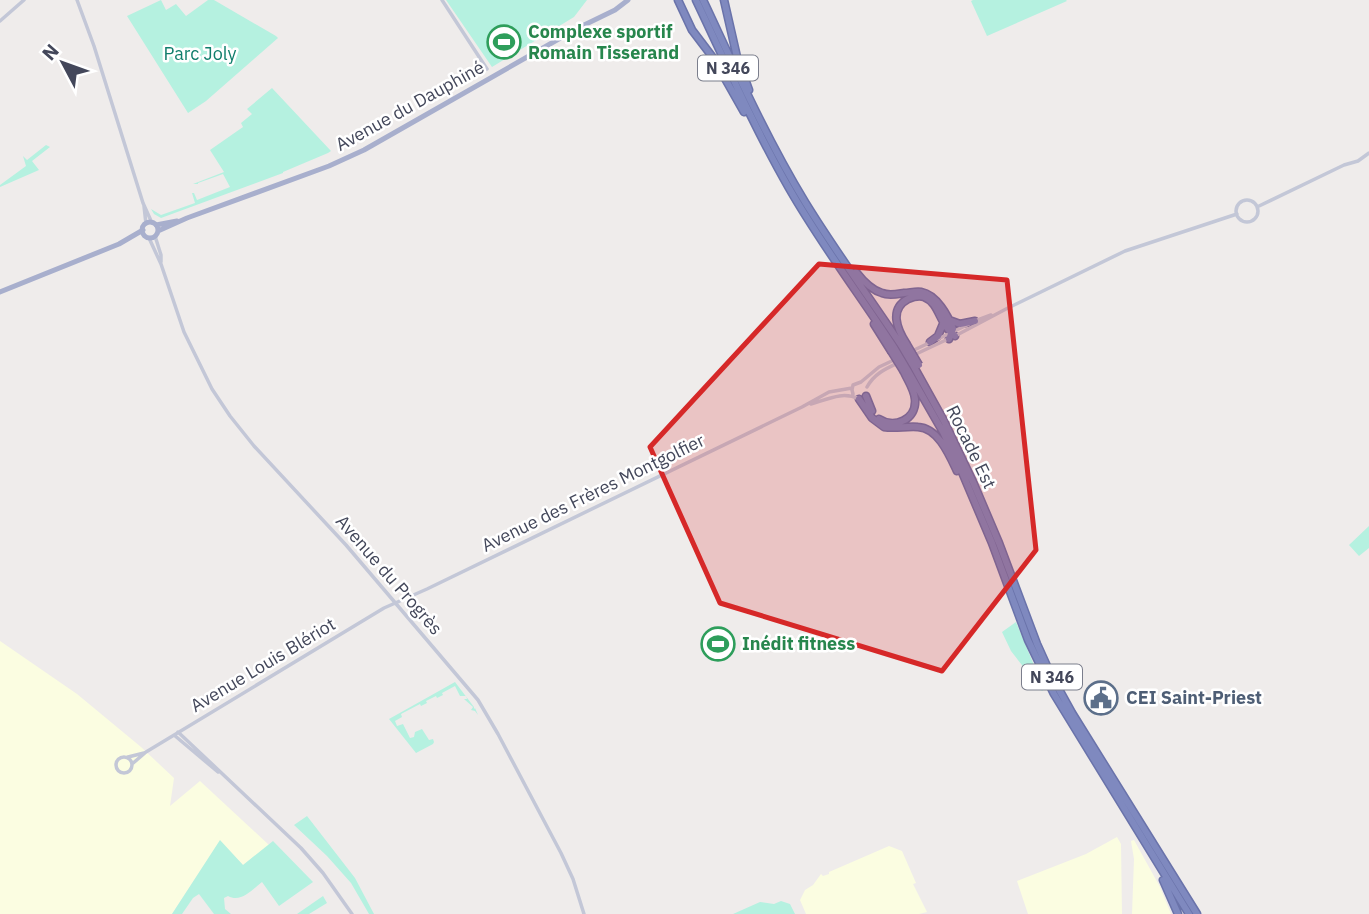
<svg xmlns="http://www.w3.org/2000/svg" width="1369" height="914" font-family="'IBM Plex Sans',sans-serif">
<style>
.commercial{fill:#fbfde1}
.green{fill:#b5f1e0}
.lines{fill:none;stroke-linecap:round;stroke-linejoin:round}
.highway-casing{stroke:#6a73aa;stroke-width:9}
.minor{stroke:#c3c7d7;stroke-width:3.5}
.major{stroke:#a8afcd;stroke-width:5}
.highway{stroke:#7f89bf;stroke-width:6}
.highway-bridge-casing{stroke:#6a73aa;stroke-width:9;stroke-linecap:butt}
.highway-bridge{stroke:#7f89bf;stroke-width:6}
.marked{fill:#d62828;fill-opacity:0.2;stroke:#d62828;stroke-width:5;stroke-linejoin:round}
.labels{text-anchor:middle;stroke-width:5;stroke-linejoin:round;paint-order:stroke}
.shield{fill:#fff;stroke:#7b7e8c;stroke-width:2}
.shield-label{font-size:16px;font-weight:bold;fill:#43475a}
.leisure-label{font-size:18px;font-weight:bold;fill:#27864d;stroke:#fff;text-anchor:start}
.park-label{font-size:18px;fill:#107e6c;stroke:#fff}
.street-label{font-size:18px;fill:#43475a;stroke:#fff}
.service-label{font-size:18px;font-weight:bold;fill:#4e5e75;stroke:#fff;text-anchor:start}
</style>
<rect width="100%" height="100%" fill="#efeceb"/>
<path class="commercial" d="M0,641L77,694L141,747L174,778L170,806L200,781L269,845L243,865L220,841L172,914H0Z
M1117,837L1121,844L1122,914H1028L1017,881L1086,854Z
M1134,840L1160,887L1171,914H1132L1134,859L1131,841Z
M889,846L902,851L916,883L913,884L927,912L919,914H806L800,900L805,890L813,885L821,874L823,876L829,874V872Z"/>
<path class="green" d="M161,0L166,10L176,4L186,16L208,0H214L276,36L278,38L206,101L188,113L127,16Z
M446,0H587L574,17L492,67Z
M973,0H1066L1067,1L987,36L971,1Z
M272,88L331,151L328,153L283,172V173L161,218L154,214L151,209L161,215L195,203L192,193H194L197,200L230,187L223,174L198,183V184H193L224,172L210,150L243,127L241,123L252,114L247,109Z
M46,145L50,147L32,161L39,170L0,187V185L26,166L23,156L27,160Z
M1369,526V548L1359,556L1349,545Z
M1016,622L1044,689L1042,691L1011,651L1002,632Z
M455,682L474,707V709L475,708L478,715L475,711L471,710L473,707L464,699H467L466,696H460L455,686L442,693L443,695L437,698L436,696L426,701L427,703L421,706L420,704L401,714L402,717L395,721L397,726L403,724L410,738L414,737L415,732L422,729L429,740L433,739L434,742L433,744L416,753L389,719Z
M307,816L355,878L374,914H369L351,883L327,856L294,825Z
M220,840L243,865L273,841L313,882L279,906L262,882C252,890 241,903 228,896L224,898L225,909L231,914H214L199,894L193,898L182,914H172Z
M323,896L327,903L309,914H297Z
M781,901L790,904L795,914H733L760,902L774,904Z"/>
<g class="lines">
<defs>
<path id="highway" d="M678,0L692,30L714,59L744,112
M696,0C726,63 754,127 789,188C821,244 860,295 895,349
M703,0C735,68 766,138 805,202C835,251 869,297 901,345
M724,0L737,57L749,90
M856,272C863,281 871,290 882,293C889,296 897,294 904,293C909,293 916,291 921,292C937,295 948,316 953,329L949,339
M949,320L960,324L975,321
M874,324L891,351
M930,342L938,336L943,324
M906,343C897,329 889,309 908,299C913,297 918,295 924,297C940,303 939,325 955,336
M914,367L944,421L973,482L999,543L1037,644L1051,675L1072,713L1197,914
M908,371L943,432L959,465L992,543L1028,640L1054,694L1189,914
M866,396L872,411
M859,399L872,418L884,427C895,429 906,426 918,427C938,428 949,454 957,471
M879,419C894,429 917,420 915,399C914,389 908,381 904,372
M1163,880L1178,914"/>
</defs>
<use href="#highway" class="highway-casing"/>
<path class="minor" d="M77,0L94,46L143,203L152,223
M442,0L487,69
M0,21L24,0
M1236 211a11 11 0 1 1 22 0a11 11 0 1 1-22 0Z
M144,206L146,224
M1257,207L1344,165L1358,161L1369,153
M155,236L161,255V262
M149,238L161,264L184,332L212,389L230,416L254,446L346,545L478,700L498,734L561,853L573,879L584,914
M975,321L991,315
M955,336L1006,309L1125,251L1237,214
M938,339L969,324
M912,351L931,342
M914,355L948,339
M861,382L879,367L896,359
M867,387C874,374 885,369 898,363
M853,394L852,390L853,385L861,382
M811,404C828,399 843,391 859,399
M178,732L301,848L323,873L352,914
M174,735L218,772
M116 765a8 8 0 1 1 16 0a8 8 0 1 1-16 0Z
M128,757L144,753
M132,764L146,752L384,608L427,589L802,407L829,392L852,388"/>
<path class="major" d="M142 230a8 8 0 1 1 16 0a8 8 0 1 1-16 0Z
M156,225L177,221
M158,231L187,218L329,166L364,150L578,28L615,10L628,0
M0,292L119,244L143,230"/>
<use href="#highway" class="highway"/>
<defs>
<path id="highway-bridge" d="M906,343L919,365
M901,345L914,367
M895,349L908,371
M891,351L904,372"/>
</defs>
<use href="#highway-bridge" class="highway-bridge-casing"/>
<use href="#highway-bridge" class="highway-bridge"/>
</g>
<path class="marked" d="M819,264L1007,280L1036,550L942,671L720,603L650,447Z"/>
<defs>
<symbol id="stadium-ring" viewBox="-11 -11 22 22"><circle r="9.5" fill="#fff" stroke="#2e9e5b" stroke-width="1.5"/><path d="M0-5a6.5 5 0 1 0 0 10a6.5 5 0 1 0 0-10ZM-3.5-1.8h7v3.6h-7Z" fill="#2e9e5b"/></symbol>
<symbol id="civic-ring" viewBox="-11 -11 22 22"><circle r="9.5" fill="#fff" stroke="#5c6f8a" stroke-width="1.5"/><path d="M-.6-6.5H3V-4.5H.6V-3L4-1V1h2V6H-6V1h2V-1L-.6-3ZM-1.2 2.5V6h2.4V2.5Z" fill="#5c6f8a"/></symbol>
</defs>
<g fill-rule="evenodd">
<use href="#stadium-ring" x="485" y="23" width="38" height="38"/>
<use href="#stadium-ring" x="699" y="625" width="38" height="38"/>
<use href="#civic-ring" x="1082" y="679" width="38" height="38"/>
</g>
<g class="labels">
<g class="shield">
<rect x="698" y="55.5" width="60" height="25" rx="5"/>
<rect x="1022" y="664.5" width="60" height="25" rx="5"/>
</g>
<g class="shield-label">
<text x="728" y="74">N 346</text>
<text x="1052" y="683">N 346</text>
</g>
<g class="leisure-label">
<text x="528" y="38">Complexe sportif<tspan x="528" dy="21">Romain Tisserand</tspan></text>
<text x="742" y="650">Inédit fitness</text>
</g>
<g class="park-label">
<text x="200" y="60">Parc Joly</text>
</g>
<g class="street-label">
<text transform="translate(410 106) rotate(-29)" y="6">Avenue du Dauphiné</text>
<text transform="translate(971 447) rotate(64)" y="6">Rocade Est</text>
<text transform="translate(593 493) rotate(-26)" y="6">Avenue des Frères Montgolfier</text>
<text transform="translate(389 575) rotate(49)" y="6">Avenue du Progrès</text>
<text transform="translate(263 665) rotate(-31)" y="6">Avenue Louis Blériot</text>
</g>
<g class="service-label">
<text x="1126" y="704">CEI Saint-Priest</text>
</g>
</g>
<g transform="translate(63 63) rotate(311)" stroke="#ffffff" stroke-width="5" paint-order="stroke">
<path d="M0-5L12 26L0 18L-12 26Z" fill="#43475a"/>
<text y="-10" font-size="19" font-weight="bold" text-anchor="middle" fill="#43475a">N</text>
</g>
</svg>
